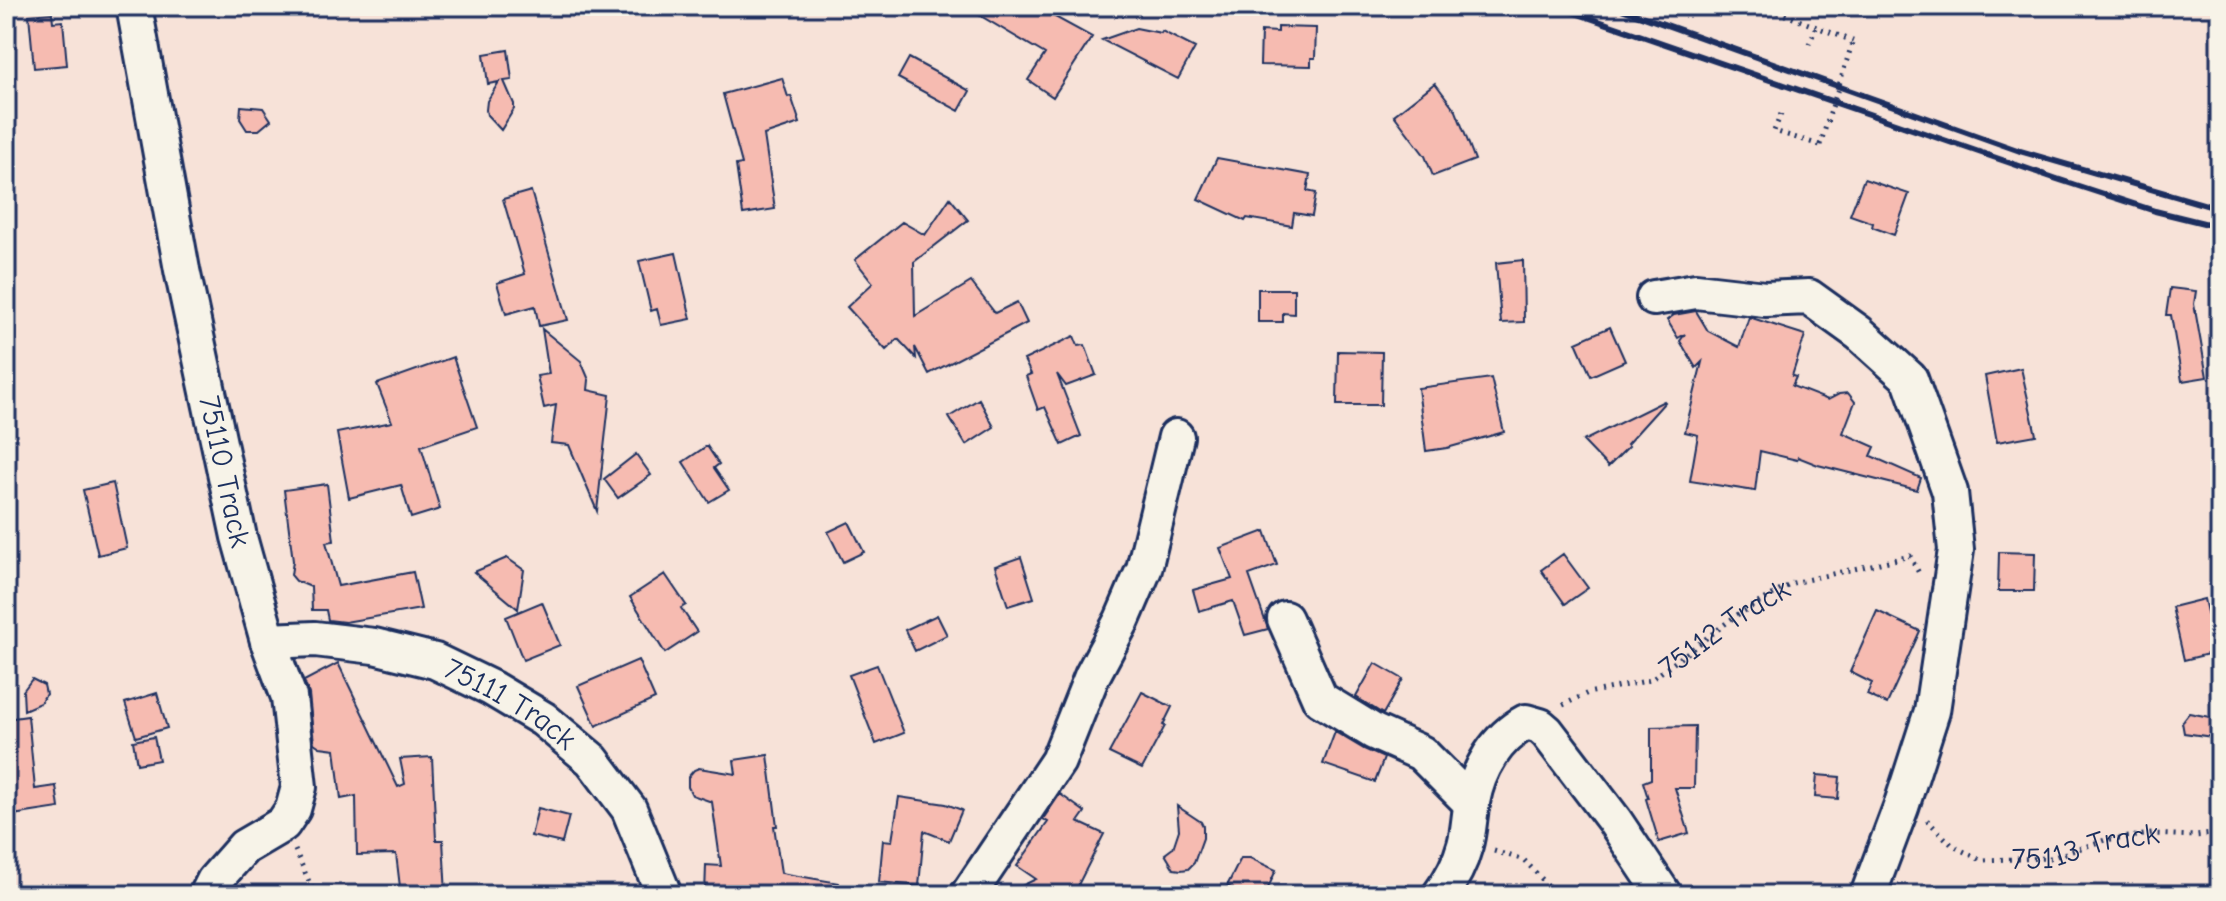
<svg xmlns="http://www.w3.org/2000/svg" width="2226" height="901" font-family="'Comic Neue',sans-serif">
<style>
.building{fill:#f6bbb1;stroke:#1b2f5e;stroke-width:2}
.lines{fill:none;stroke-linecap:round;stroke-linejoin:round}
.minor-casing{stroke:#1b2f5e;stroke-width:40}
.path{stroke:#1b2f5e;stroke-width:5;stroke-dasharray:2 6;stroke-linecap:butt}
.minor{stroke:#f7f3e8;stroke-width:34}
.rail{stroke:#1b2f5e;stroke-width:6}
.path-bridge{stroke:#1b2f5e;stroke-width:5;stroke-dasharray:2 6;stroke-linecap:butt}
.labels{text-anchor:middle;stroke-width:6;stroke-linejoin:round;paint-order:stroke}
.street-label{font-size:30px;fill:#1b2f5e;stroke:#f7f3e8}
</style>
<rect width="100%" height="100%" fill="#f7e2d8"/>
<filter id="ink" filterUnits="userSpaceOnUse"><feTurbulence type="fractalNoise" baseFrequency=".0125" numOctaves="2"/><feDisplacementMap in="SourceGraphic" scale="16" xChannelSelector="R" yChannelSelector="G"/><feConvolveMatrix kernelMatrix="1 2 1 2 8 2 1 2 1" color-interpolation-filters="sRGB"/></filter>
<g filter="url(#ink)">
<path class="building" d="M964,6H1035L1092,37L1053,97L1028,80L1045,54Z
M52,13L53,22L63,21L67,65L34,68L29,15Z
M1278,27L1316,28L1315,58H1311V66L1260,65L1261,31L1278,32Z
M1136,28L1161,33L1162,31L1195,48L1178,79L1102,40Z
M508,50L512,80L504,81L514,104V109L501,130L487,115L486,110L487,101L499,82L488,84L484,54Z
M909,58L970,91L959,111L898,78Z
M782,78L788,97L791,96L800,123L764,135L775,209L743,214L736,165L742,164L723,94Z
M1435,83L1456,111L1475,160L1433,176L1425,156L1394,115Z
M241,106L263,108L271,120L259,130H247L240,119Z
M1217,158L1310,175L1307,191L1316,193L1312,216L1294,213L1292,226L1247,218L1245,221L1198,199Z
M1864,179L1909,194L1894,235L1872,227L1873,223L1850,215Z
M531,191L568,320L539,326L535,306L506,314L497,283L525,274L503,199Z
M950,198L968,220L914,262L915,316L971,282L995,313L1017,302L1027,323L929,374L915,347L916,358L898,339L886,350L847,307L873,283L855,260L902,222L925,235Z
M676,253L691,319L661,325L657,309L651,311L639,261Z
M1523,260L1524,322L1501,323L1496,263Z
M2170,288L2196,291L2194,304L2207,377L2182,381L2171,315H2166Z
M1258,289H1294V314L1283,313V322H1258Z
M1696,311L1708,331L1739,347L1749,317L1805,335L1792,376L1796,377L1792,386L1828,400L1839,394L1848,393L1855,402L1843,433L1875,447L1871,456L1921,478L1917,490L1818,465L1798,457L1797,460L1760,451L1755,491L1690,481L1698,435L1685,432L1702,362L1696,368L1680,341L1685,334L1678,338L1667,320L1674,315Z
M1610,327L1625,361L1591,376L1576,342Z
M542,329L581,361L589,380L588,390L610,395L597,511L569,445L551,443L556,405L544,408L537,376L549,374Z
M1074,336L1078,346L1085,345L1096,375L1066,386L1057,374L1081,436L1062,445L1045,407L1038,410L1026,376L1031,374L1024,360Z
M1338,351L1382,352L1381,405H1337Z
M453,357L477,427L421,446L440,509L411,518L401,485L349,498L337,433L392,422L377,384Z
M2021,368L2036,435L1997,442L1985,376Z
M1491,378L1504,432L1447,448L1426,451L1418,388Z
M979,399L994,427L966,445L949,417Z
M1664,401L1665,402L1627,444L1629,446L1608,467L1583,441Z
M707,446L719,464L714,468L729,490L709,502L683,462Z
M636,454L651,475L618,498L604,479Z
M113,483L127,548L98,555L83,490Z
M327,484L334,541L326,542L338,586L413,572L421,609L345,622L328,620L326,610H312L311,587L296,581L291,575L293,561L284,490Z
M849,522L864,552L843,562L828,532Z
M1265,531L1277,565L1249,575L1268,629L1245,635L1233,601L1199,611L1193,590L1232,579L1220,548Z
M1999,552L2035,553L2034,591H1998Z
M1563,554L1588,588L1565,604L1541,570Z
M1021,557L1034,598L1008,606L995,566Z
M507,558L524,570L518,609L474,572Z
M665,574L686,605L681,608L697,632L665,653L630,597Z
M2204,599L2216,652L2184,660L2172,607Z
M542,602L560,645L523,660L506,617Z
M1877,611L1920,631L1887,704L1867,695L1872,683L1850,672Z
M937,615L947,635L915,651L905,630Z
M638,660L655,699L596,726L578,686Z
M338,663L398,787L405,784L400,759L432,757L436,840H443L446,895H401L396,854L357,855L356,796L341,799L335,749L320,747L314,743L309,694L304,681Z
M1375,663L1403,679L1383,714L1356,697Z
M877,665L904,733L876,744L849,675Z
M32,679L44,685L46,694L40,703L24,710L23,691Z
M1142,692L1172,707L1163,725L1165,726L1142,769L1109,753Z
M157,693L167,728L136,737L125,703Z
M2189,713L2220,719V738L2184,733L2182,722Z
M28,716L35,789L56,786L59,808L6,816V719Z
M1695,726L1694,788H1675L1689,833L1659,842L1646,799L1648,798L1643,782L1651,779V727Z
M1335,732L1364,749L1384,758L1375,782L1323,764Z
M154,737L159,760L137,764L133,741Z
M768,755L777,826H774L781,873L839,883L838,895H705L706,865L721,866L712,802L692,795L688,787V777L694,770L699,768L736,774L734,760Z
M1817,775L1840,777L1838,799L1815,797Z
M1060,794L1085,812L1078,822L1104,834L1079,883L1077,895H1003L1036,879L1017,866L1048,822L1043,819Z
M899,797L946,804L962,810L949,841L924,831L919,886L879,882L883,840L892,841Z
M1177,806L1201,822L1203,826V838L1194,863L1188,869L1181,870L1174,869L1165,854L1173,848L1179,830Z
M538,808L569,816L562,843L531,836Z
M1241,858H1250L1276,870L1265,895H1246L1227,886Z"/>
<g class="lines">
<defs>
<g id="minor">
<path id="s3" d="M134,6L182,270L239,537L268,641L289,697L299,787L293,809L283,824L244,847L214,881L207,895"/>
<path d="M1654,298L1696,291L1765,299L1809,297L1859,333L1910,379L1950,492L1956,550L1932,711L1901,807L1868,895"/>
<path d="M1285,619L1320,699L1374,732L1421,753L1472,804"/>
<path id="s4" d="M268,641L315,639L374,646L435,661L491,688L543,719L592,760L629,809L664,895"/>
<path d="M968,895L1058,761L1092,676L1122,620L1144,569L1176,437"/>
<path d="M1440,895C1452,879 1460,864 1465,845C1469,831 1469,816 1472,802C1478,769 1496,738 1526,722L1540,726L1547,732L1614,820L1664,895"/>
</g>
</defs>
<use href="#minor" class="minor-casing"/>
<g class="path">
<path d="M1762,6L1853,41"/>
<path d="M1809,44L1816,28"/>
<path d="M1781,114L1774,131L1820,145"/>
<path id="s1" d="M1563,705L1588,693L1651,680L1737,615L1793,583L1910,556L1920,575"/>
<path id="s2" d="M1927,820L1953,846L1981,860L2051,858L2105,840L2152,834L2195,836L2220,833"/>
<path d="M295,850L315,895"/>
<path d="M1494,851L1524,860L1557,895"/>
</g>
<use href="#minor" class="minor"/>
<path class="rail" d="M1555,6L2057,179L2155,211L2220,227
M1613,6L2020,151L2220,209"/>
<path class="path-bridge" d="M1820,145L1853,41"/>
</g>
</g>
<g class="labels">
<g class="street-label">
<text dy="10" stroke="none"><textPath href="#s3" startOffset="474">75110 Track</textPath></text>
<text dy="10" stroke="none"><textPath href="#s1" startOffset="182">75112 Track</textPath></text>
<text dy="10" stroke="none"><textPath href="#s4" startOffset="256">75111 Track</textPath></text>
<text dy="10" stroke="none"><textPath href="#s2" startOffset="174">75113 Track</textPath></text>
</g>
</g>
<rect width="2226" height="901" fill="none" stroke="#f7f3e8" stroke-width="32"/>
<rect x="16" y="16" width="2194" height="869" fill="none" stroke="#1b2f5e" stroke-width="3" filter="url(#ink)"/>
</svg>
